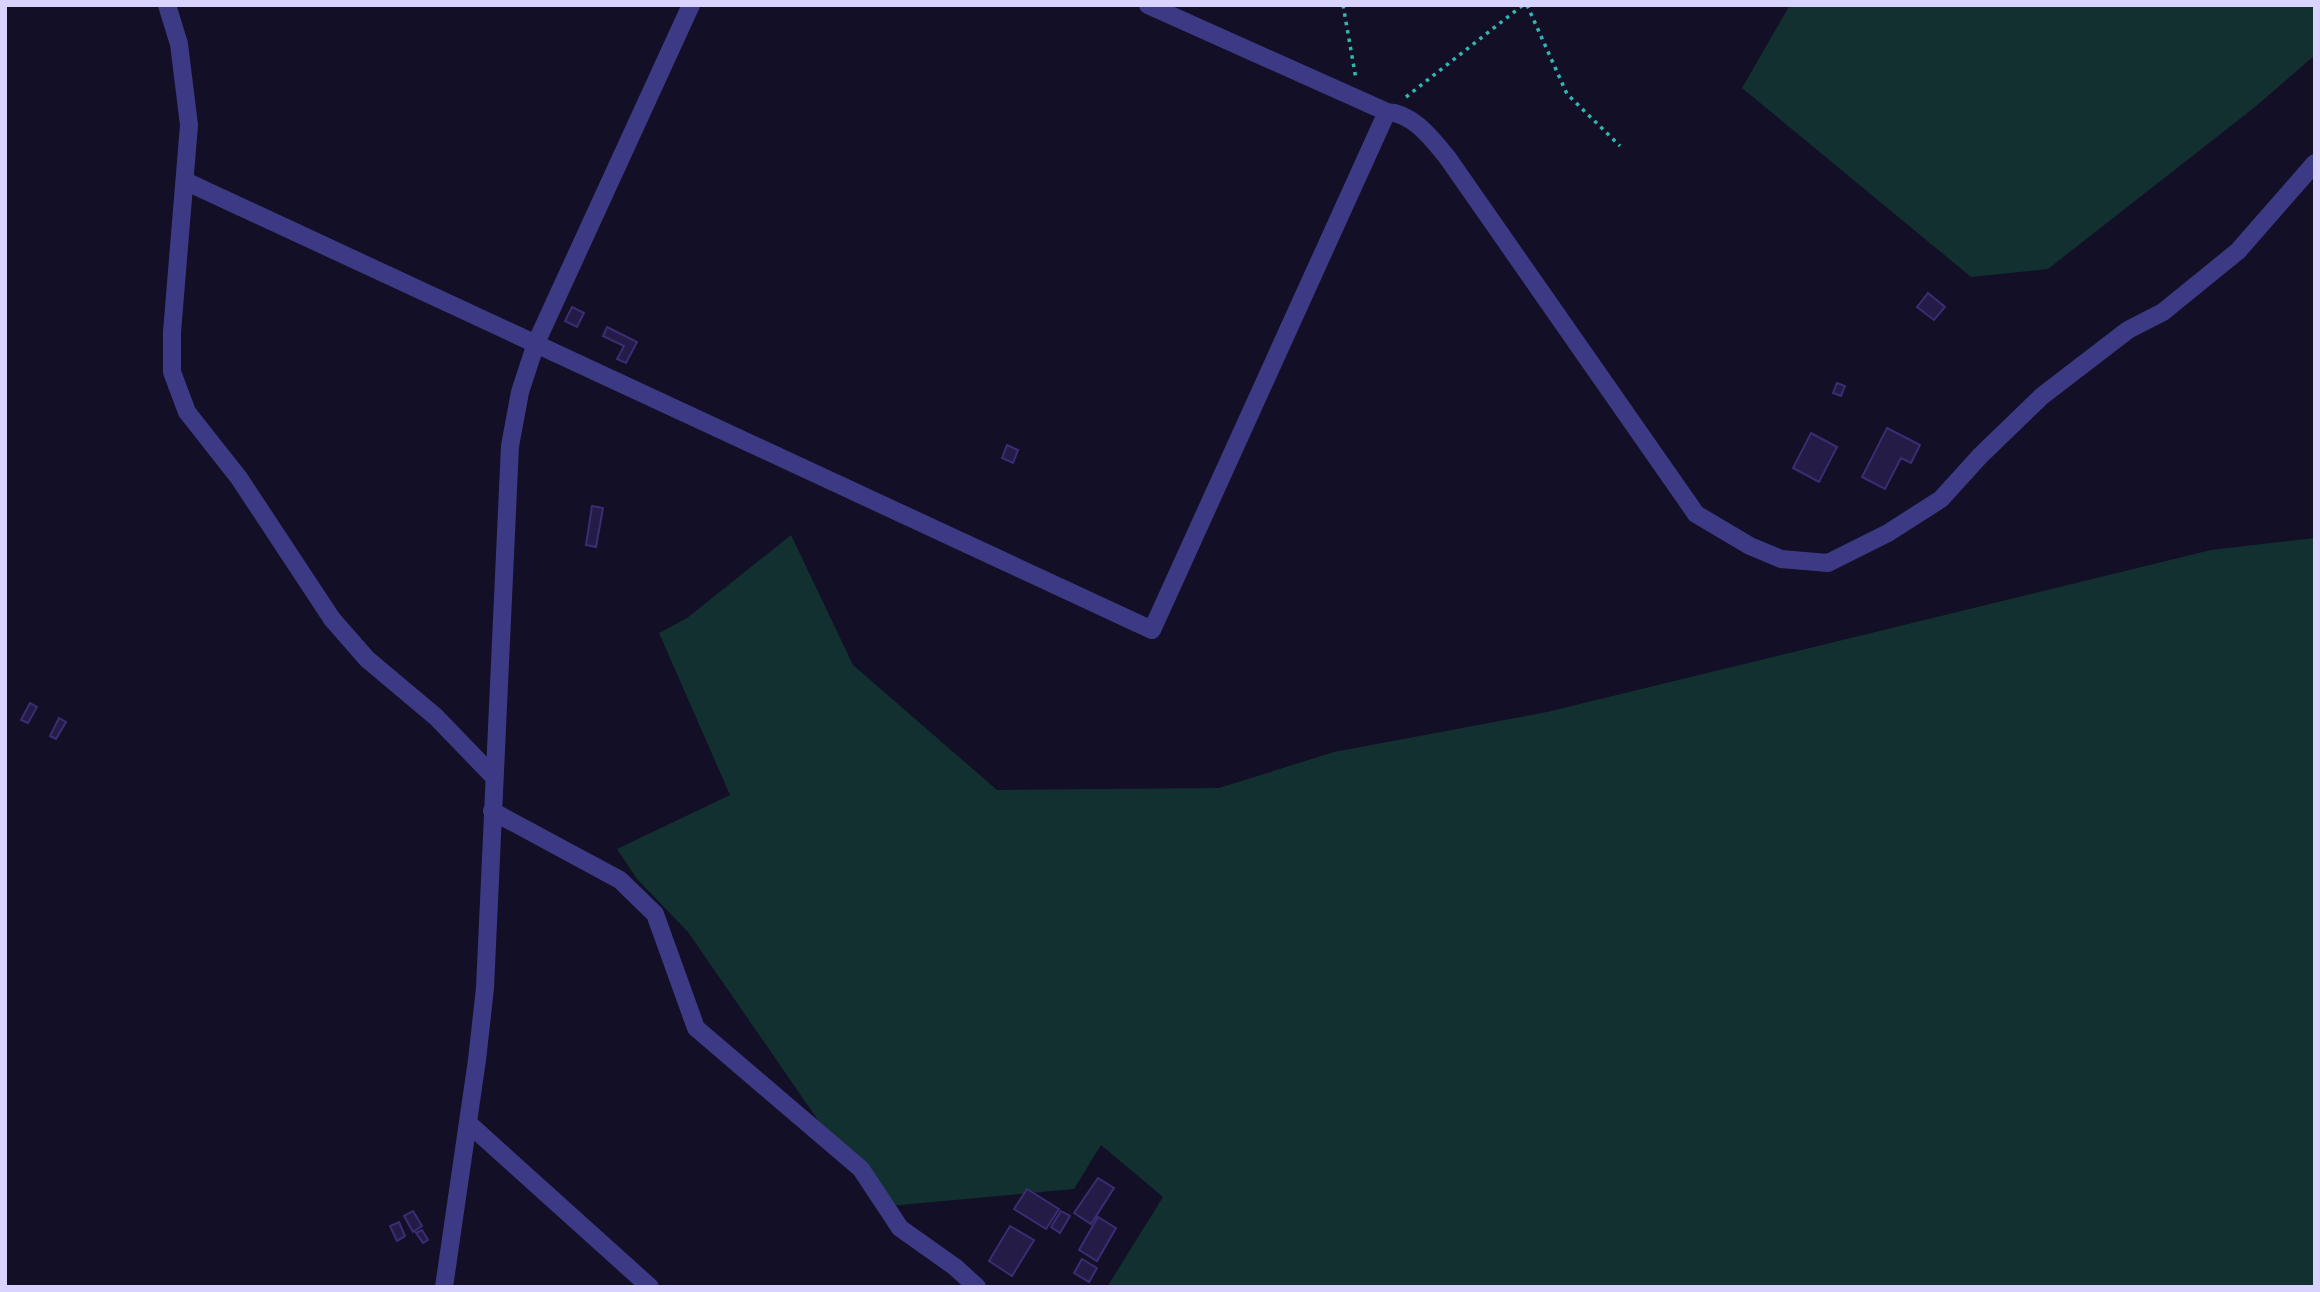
<svg xmlns="http://www.w3.org/2000/svg" width="2320" height="1292" font-family="Figtree,sans-serif">
<style>
.green{fill:#12302f}
.building{fill:#241b47;stroke:#3b2d73;stroke-width:2}
.lines{fill:none;stroke-linecap:round;stroke-linejoin:round}
.path{stroke:#2fb8b0;stroke-width:3.5;stroke-dasharray:3.5 5;stroke-linecap:butt}
.minor{stroke:#3d3a85;stroke-width:18}
</style>
<rect width="100%" height="100%" fill="#130f26"/>
<path class="green" d="M1790,5H2315V55L2255,107L2048,269L1971,277L1742,88Z
M791,535L853,665L997,790L1219,788L1334,752L1547,712L2211,550L2315,538V1287H1107L1163,1197L1101,1145L1074,1189L878,1207L688,932L637,879L617,849L730,795L659,633L687,618Z"/>
<path class="building" d="M1928,293L1945,307L1934,320L1917,307Z
M572,307L584,313L577,327L565,321Z
M607,327L637,342L626,363L617,359L624,346L603,336Z
M1837,383L1845,386L1841,396L1833,393Z
M1887,428L1920,445L1911,463L1901,458L1885,489L1862,477Z
M1811,433L1837,447L1819,482L1793,468Z
M1007,445L1018,450L1013,463L1002,458Z
M592,506L603,508L596,547L586,545Z
M30,703L37,707L28,723L21,720Z
M59,718L66,722L56,739L50,736Z
M1098,1178L1114,1188L1091,1224L1074,1213Z
M1027,1189L1059,1209L1046,1229L1014,1209Z
M413,1211L422,1226L413,1232L404,1216Z
M1061,1211L1070,1216L1060,1233L1051,1227Z
M1098,1217L1116,1228L1097,1261L1079,1250Z
M399,1222L405,1236L397,1241L390,1226Z
M1010,1226L1034,1240L1012,1276L989,1261Z
M422,1230L428,1240L423,1243L416,1233Z
M1082,1259L1097,1268L1089,1282L1074,1273Z"/>
<g class="lines">
<path class="path" d="M1343,5L1356,79
M1527,5L1567,94L1620,146
M1406,97L1523,5"/>
<path class="minor" d="M167,5L179,44L189,125L172,332V372L187,412L239,478L332,619L367,659L436,717L493,776
M1148,5L1387,112C1413,113 1432,139 1447,157L1696,514L1750,546L1781,559L1828,563L1888,533L1941,499L1980,456L2042,396L2128,330L2163,312L2238,251L2315,163
M185,181L1152,630L1387,112
M492,811L620,880L655,914L696,1028L861,1169L900,1228L955,1267L977,1287
M468,1123L650,1287
M444,1287L477,1060L485,988L510,446L520,392L536,343L691,5"/>
</g>
<rect width="2320" height="1292" fill="none" stroke="#d9d4ff" stroke-width="14"/>
</svg>
